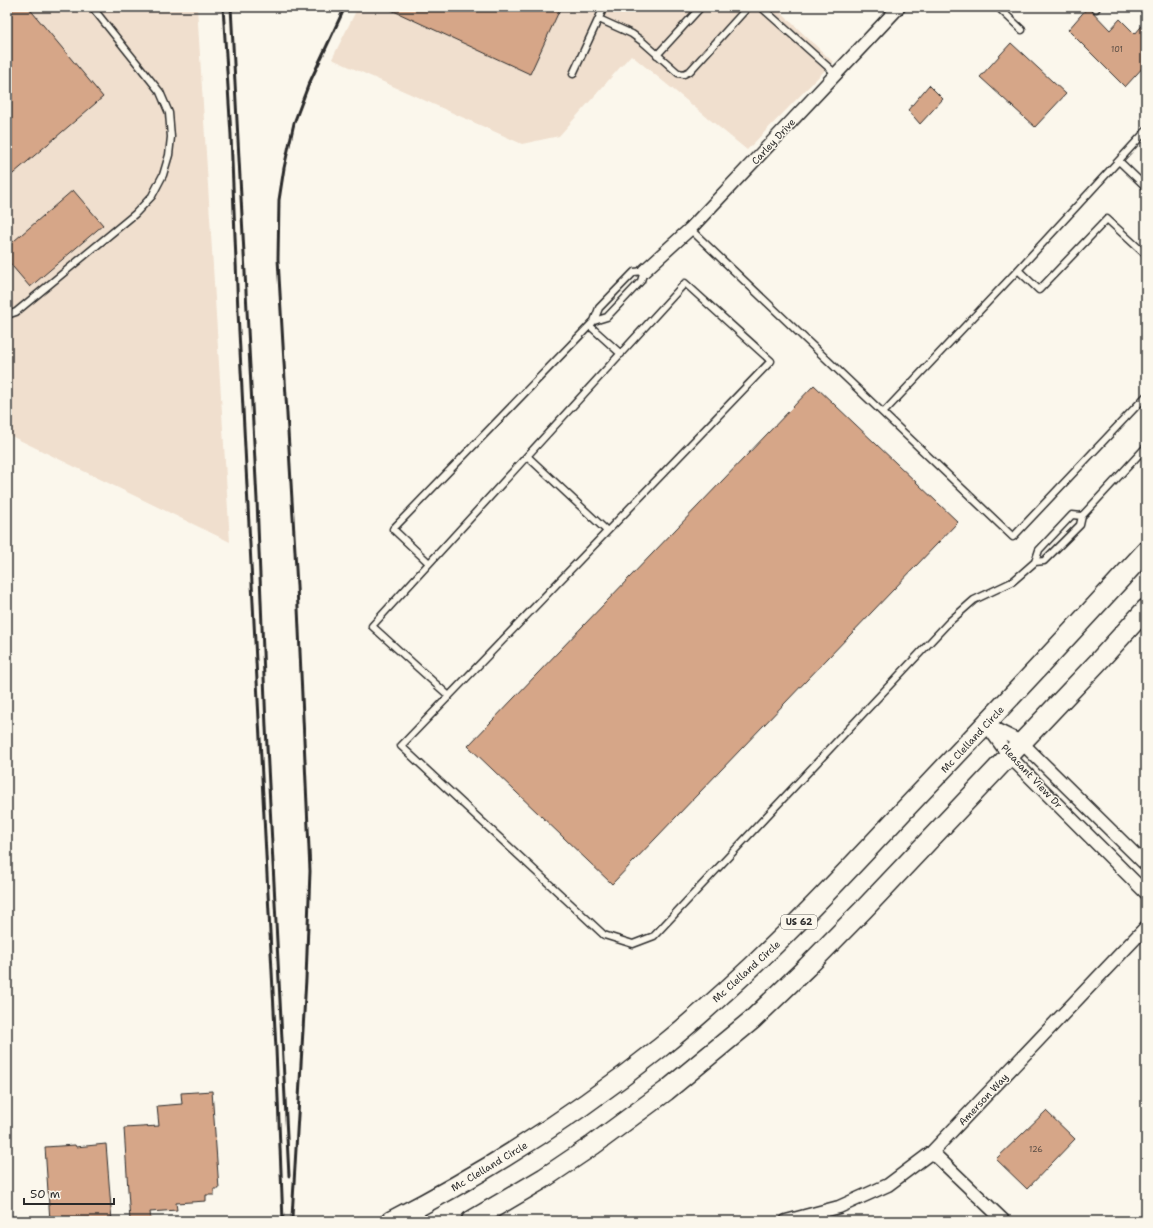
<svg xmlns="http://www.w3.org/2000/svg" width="1153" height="1228" font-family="'Shantell Sans',sans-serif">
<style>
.built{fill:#f0dfce}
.building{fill:#d6a688;stroke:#2b2b2b}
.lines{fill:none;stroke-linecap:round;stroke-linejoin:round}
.service-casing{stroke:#2b2b2b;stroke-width:9}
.minor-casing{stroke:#2b2b2b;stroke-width:15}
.trunk-casing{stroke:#2b2b2b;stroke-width:22}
.service{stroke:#fbf7ec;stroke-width:6}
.minor{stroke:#fbf7ec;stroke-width:12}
.trunk{stroke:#fbf7ec;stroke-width:19}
.rail{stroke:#2b2b2b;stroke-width:3}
.labels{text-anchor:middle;stroke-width:3;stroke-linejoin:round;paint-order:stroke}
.number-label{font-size:8px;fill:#564a42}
.shield{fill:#fbf7ec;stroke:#696865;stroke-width:1}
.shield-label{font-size:9px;font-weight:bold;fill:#2b2b2b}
.street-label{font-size:10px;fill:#2b2b2b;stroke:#fbf7ec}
</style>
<rect width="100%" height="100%" fill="#fbf7ec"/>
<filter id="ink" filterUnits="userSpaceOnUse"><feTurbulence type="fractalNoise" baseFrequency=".025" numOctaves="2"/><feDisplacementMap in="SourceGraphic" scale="8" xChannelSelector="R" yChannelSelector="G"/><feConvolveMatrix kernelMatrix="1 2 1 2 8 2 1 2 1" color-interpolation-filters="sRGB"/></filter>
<g filter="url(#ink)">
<path class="built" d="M7,7H197L230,542L7,434Z
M358,7H775L833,62L747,150L631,55L559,136L522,144L332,59Z"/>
<path class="building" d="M7,7H28L103,97L7,179Z
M385,7H561L530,74Z
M1088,7L1110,30L1120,19L1135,34L1146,21V64L1125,87L1068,30Z
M1011,43L1066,94L1035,127L980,77Z
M929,85L943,99L920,124L908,110Z
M73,190L103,225L30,287L7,260V247Z
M814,385L958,522L612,884L468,746Z
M212,1091L219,1189H214V1195H206V1201L176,1203L177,1210L150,1212L151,1221H130L124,1128L159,1126L157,1106L182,1104L181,1093Z
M1046,1111L1075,1139L1027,1189L996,1159Z
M106,1144L112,1221H50L45,1147L75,1145L76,1147Z"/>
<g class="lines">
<defs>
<path id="service" d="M761,7L836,74
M998,7L1022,30
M1094,7L1096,9L1097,7
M599,19L632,34L643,42L678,73L684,74L690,71L748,7
M657,55L701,7
M573,74L604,7
M1119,161L1146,187
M690,229L1013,537L1146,396
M1018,270L1146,131
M644,271L641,281L607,317L594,321L599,308L634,272Z
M7,315L16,312L135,214L152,196L163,175L169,155L171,137L169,113L160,92L92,7
M590,326L621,354
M883,413L1018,270L1039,290L1107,219L1146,255
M527,456L607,531
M7,518V519
M1035,562L1044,561L1080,525L1082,516L1146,447
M429,563L393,529L594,321
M449,696L372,626L685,283L771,361C647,489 524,618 401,746L604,935L633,944L654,936L949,622L974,600L1012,582L1035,562L1039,550L1072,515L1082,516"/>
<path id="minor" d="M644,271L690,229L899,7
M986,724L1009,756L1146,893
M989,726L1021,742L1146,865
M932,1152L1004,1221
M786,1221L839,1207L888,1185L932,1152L1146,927"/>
<path id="trunk" d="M391,1221C487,1172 577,1114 661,1047C751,974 830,890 909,805C989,721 1068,636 1146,551
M471,1221L544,1178L593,1145L666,1091L752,1020L807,967L863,910L1097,663L1146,609"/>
</defs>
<use href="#service" class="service-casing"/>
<use href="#minor" class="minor-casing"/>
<use href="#trunk" class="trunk-casing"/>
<use href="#service" class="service"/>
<use href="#minor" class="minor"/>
<use href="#trunk" class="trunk"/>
<path class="rail" d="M223,7L231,135L238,312L276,1049L283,1221
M231,7L257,500L266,727L289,1176
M292,1217L306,979L310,871L297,586L278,259L279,200L284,168L294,123L308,86L345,7"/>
</g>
</g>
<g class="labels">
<g class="number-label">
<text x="1117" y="52">101</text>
<text x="1036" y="1152">126</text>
</g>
<rect class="shield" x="781" y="915" width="36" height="14" rx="3"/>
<g class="shield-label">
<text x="799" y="925">US 62</text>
</g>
<g class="street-label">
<text transform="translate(773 141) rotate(-47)" y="4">Carley Drive</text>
<text transform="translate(972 739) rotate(-47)" y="4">Mc Clelland Circle</text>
<text transform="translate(1032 776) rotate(47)" y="4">Pleasant View Dr</text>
<text transform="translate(746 971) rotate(-42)" y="4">Mc Clelland Circle</text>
<text transform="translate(983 1099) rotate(-47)" y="4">Amerson Way</text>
<text transform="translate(489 1166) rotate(-31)" y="4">Mc Clelland Circle</text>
</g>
</g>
<rect width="1153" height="1228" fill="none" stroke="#fbf7ec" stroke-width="24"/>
<rect x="12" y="12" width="1129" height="1204" fill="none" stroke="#2b2b2b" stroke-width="1.5" filter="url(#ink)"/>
<path d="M24 1198v6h90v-6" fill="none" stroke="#2b2b2b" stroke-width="2"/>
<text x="30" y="1198" font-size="12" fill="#2b2b2b" stroke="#fbf7ec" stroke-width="3" paint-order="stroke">50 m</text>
</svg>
